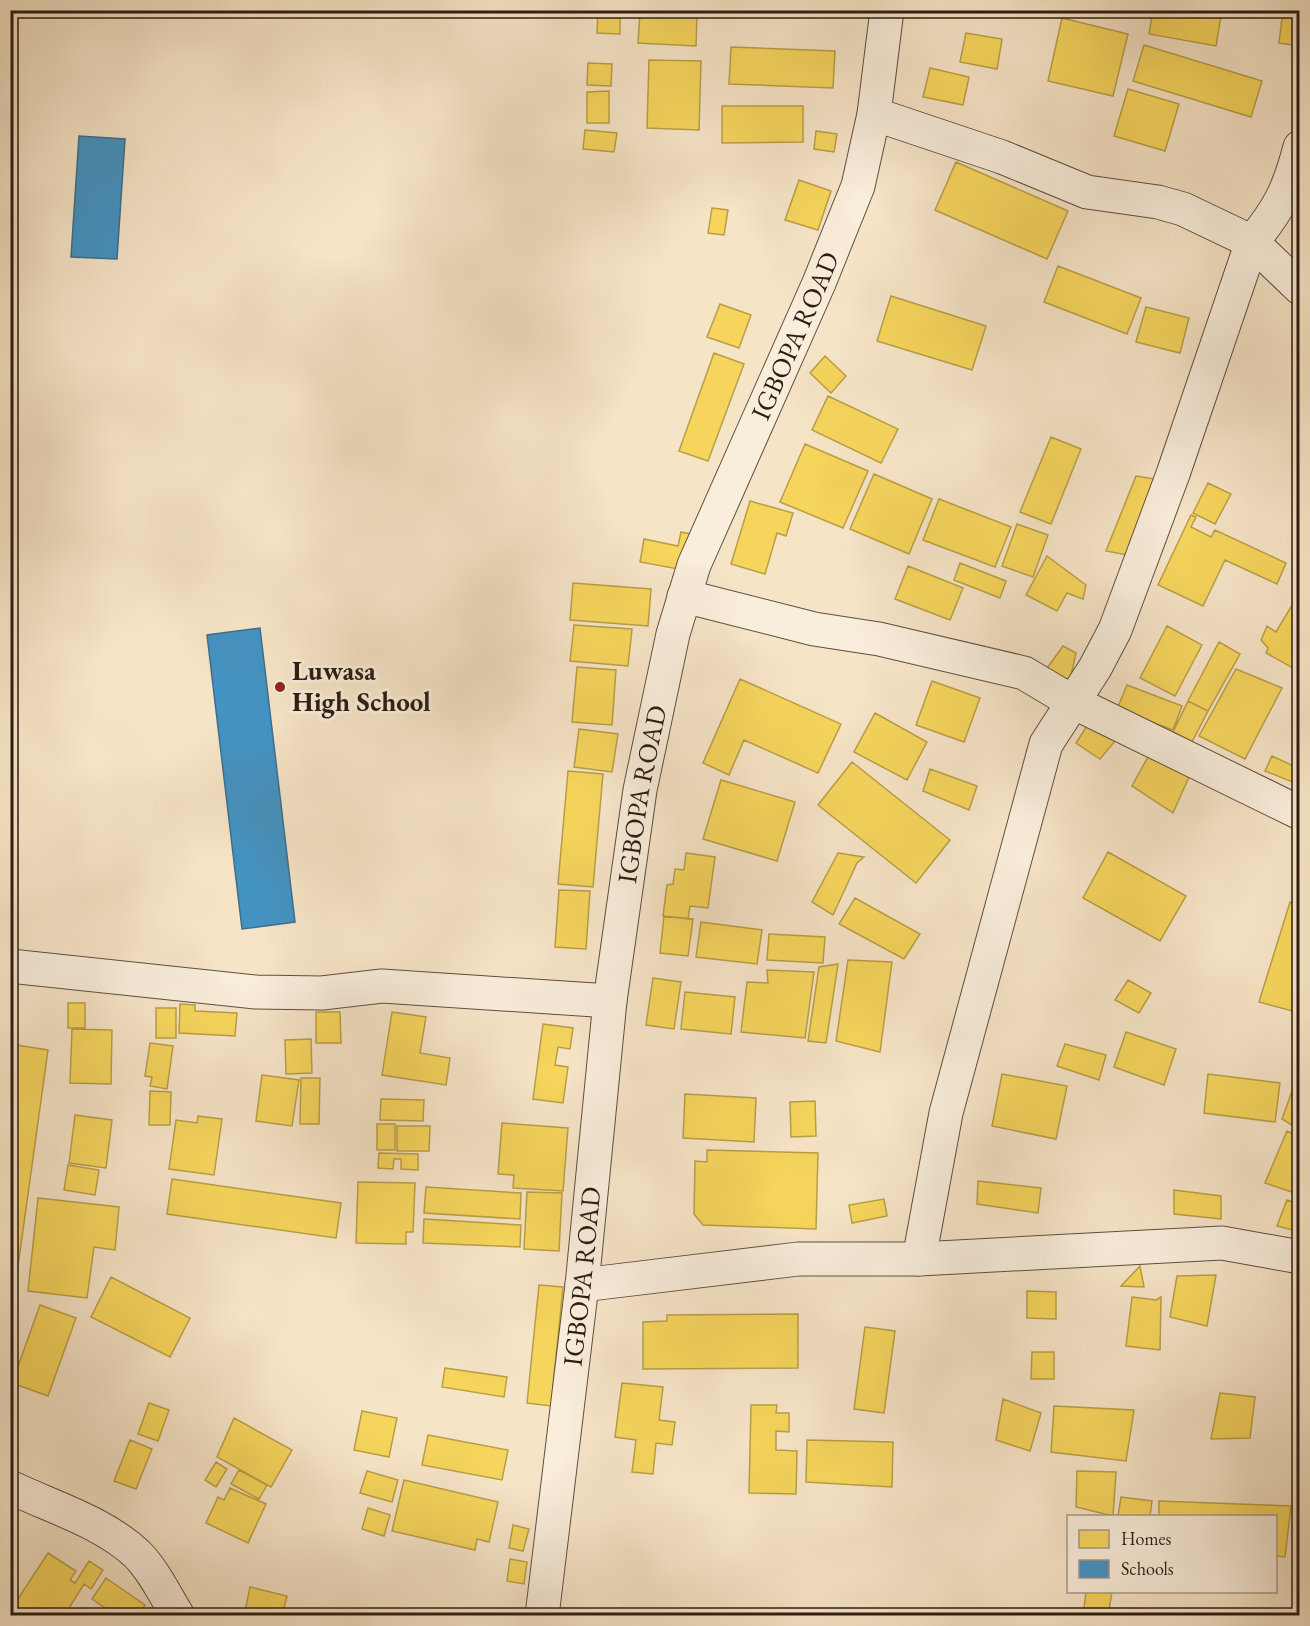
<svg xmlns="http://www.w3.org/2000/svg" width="1310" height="1626" font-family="'EB Garamond',serif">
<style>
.homes{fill:#f6d55c;stroke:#b99e46;stroke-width:1.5}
.schools{fill:#4393c3;stroke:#3c6f8e;stroke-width:1.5}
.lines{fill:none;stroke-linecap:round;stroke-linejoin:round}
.minor-casing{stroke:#5e4e3f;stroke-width:35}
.minor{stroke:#f9eddb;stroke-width:33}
.poi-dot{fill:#8f2418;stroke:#f9eddb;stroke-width:2}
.labels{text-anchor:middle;stroke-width:6;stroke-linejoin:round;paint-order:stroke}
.street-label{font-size:27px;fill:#2c1c12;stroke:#f9eddb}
.poi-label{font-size:27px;font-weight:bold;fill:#2c1c12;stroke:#f9eddb;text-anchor:start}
</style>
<rect width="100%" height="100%" fill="#f6e4c7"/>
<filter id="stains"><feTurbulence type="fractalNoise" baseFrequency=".00333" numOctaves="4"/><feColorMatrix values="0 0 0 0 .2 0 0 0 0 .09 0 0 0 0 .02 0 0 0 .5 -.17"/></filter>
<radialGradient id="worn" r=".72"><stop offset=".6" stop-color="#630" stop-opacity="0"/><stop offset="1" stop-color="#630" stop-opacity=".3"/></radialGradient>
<path class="homes" d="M598,10H620V34L597,33Z
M1153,10H1222L1216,46L1149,34Z
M1283,10H1300V46L1279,43Z
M640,13L697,15L696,46L638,43Z
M1062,18L1128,34L1113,96L1048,81Z
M966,33L1002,39L997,69L960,62Z
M1144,45L1262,81L1251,117L1133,81Z
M731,47L835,51L833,88L729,84Z
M649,60L701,61L699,130L647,128Z
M588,63L612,64L611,86L587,85Z
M930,68L969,77L963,105L923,97Z
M1128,89L1179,104L1165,151L1114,136Z
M609,91V123H587V92Z
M722,106H803V142L722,143Z
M585,130L617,133L614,152L583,149Z
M816,131L837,134L834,152L814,149Z
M956,162L1068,211L1047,259L935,210Z
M799,180L831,191L818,230L785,220Z
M712,208L728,210L724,235L708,233Z
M1058,266L1141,298L1127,334L1044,302Z
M891,296L986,326L972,370L877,341Z
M720,304L751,315L739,348L707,337Z
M1146,307L1189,318L1180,353L1136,342Z
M714,353L744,364L708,461L679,451Z
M825,356L846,376L831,393L810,373Z
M828,396L898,429L881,463L812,430Z
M1051,437L1081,449L1051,524L1020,512Z
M805,444L868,471L843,528L780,502Z
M874,474L932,499L909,554L850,529Z
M1136,476L1155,479L1127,555L1106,551Z
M1208,483L1231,494L1215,524L1193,513Z
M939,499L1011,527L995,567L923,540Z
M750,501L793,513L786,536L777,533L765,574L731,564Z
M1191,515L1196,517L1191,527L1211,537L1215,530L1286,563L1277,584L1225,560L1203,606L1158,585Z
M1017,524L1048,535L1033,577L1002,566Z
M681,532L696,535L689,571L640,562L644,539L678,546Z
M1047,556L1086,585L1083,599L1067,593L1057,611L1026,595Z
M960,563L1006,581L1000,598L954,580Z
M908,566L963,588L950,620L895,599Z
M573,583L651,589L648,626L570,620Z
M1300,592V672L1266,653L1268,648L1261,640L1267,626L1276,632Z
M574,625L632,629L628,666L570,661Z
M1167,626L1202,645L1175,696L1140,678Z
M1219,642L1240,654L1208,711L1188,701Z
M1063,646L1076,653L1070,680L1045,671Z
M577,667L616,670L612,725L572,722Z
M1236,669L1282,688L1245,759L1199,736Z
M740,679L841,724L818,773L744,740L729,775L703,763Z
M932,681L980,698L964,742L916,725Z
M1127,685L1182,706L1173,730L1117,709Z
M1188,701L1208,711L1192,742L1173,732Z
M875,713L927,742L907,780L854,752Z
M1087,726L1115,741L1100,759L1076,743Z
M579,729L618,734L612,772L574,767Z
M1149,755L1189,777L1173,813L1132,786Z
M1272,756L1300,769V785L1265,771Z
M852,762L950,840L916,883L818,805Z
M930,769L977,786L969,810L923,791Z
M568,771L603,774L593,887L558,884Z
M721,780L795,802L777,861L703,839Z
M1108,852L1186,896L1160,941L1083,898Z
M686,853L715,857L708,908L690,906L688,919L663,916L667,885L673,884L675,869L684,870Z
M838,853L864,857L857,863L833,915L812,902Z
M559,890L590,891L586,949L555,947Z
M855,898L920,934L904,959L839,924Z
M1290,902L1300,904V1013L1259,1002Z
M664,916L693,919L688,956L660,953Z
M701,922L762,930L757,964L696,957Z
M769,934L825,937L823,963L767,960Z
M848,960L892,962L880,1052L836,1041Z
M838,964L826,1043L808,1041L819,967Z
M767,970L814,972L805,1038L741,1032L747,982L768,983Z
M653,978L681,982L674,1029L646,1025Z
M1128,980L1151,993L1139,1013L1115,1000Z
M685,992L735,997L731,1034L681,1029Z
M68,1003H85V1028H68Z
M180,1004L195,1005V1011L237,1013L235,1036L179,1033Z
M156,1008H176V1038H156Z
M316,1012H340L341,1043H316Z
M392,1012L426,1017L420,1053L450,1058L446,1085L382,1075Z
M543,1024L573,1028L570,1049L558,1047L555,1065L568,1067L563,1103L533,1099Z
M72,1029L112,1030L111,1084L70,1083Z
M1126,1032L1176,1049L1164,1085L1114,1067Z
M311,1039L312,1073L286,1074L285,1040Z
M150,1043L173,1046L167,1089L150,1086L152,1077L145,1076Z
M10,1044L48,1050L10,1324Z
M1065,1044L1106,1055L1099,1080L1057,1066Z
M1300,1069V1130L1282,1119Z
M1002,1074L1067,1086L1056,1139L992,1126Z
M1208,1074L1280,1083L1275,1122L1204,1113Z
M262,1075L299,1080L292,1126L256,1121Z
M301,1078H320L319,1124H300Z
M150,1091L171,1092L170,1125H149Z
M685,1094L756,1098L754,1142L683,1138Z
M381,1099L424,1100L423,1121L380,1120Z
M815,1101L816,1136L791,1137L790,1102Z
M75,1115L112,1120L106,1168L69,1163Z
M198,1116L222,1119L214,1175L169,1169L176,1120L197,1123Z
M502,1123L568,1128L563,1191L513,1188L514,1175L498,1174Z
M377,1124H395V1150H377Z
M397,1126H430L429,1151H397Z
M1287,1131L1300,1137V1181L1295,1193L1265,1183Z
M707,1150L818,1153L816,1229L703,1225L694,1214L695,1161L707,1162Z
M379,1153L418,1154V1170L401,1169V1159H394L393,1169L378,1168Z
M68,1165L99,1170L95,1195L64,1190Z
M172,1179L341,1203L336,1238L167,1214Z
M978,1181L1041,1188L1038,1213L977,1204Z
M358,1182L415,1183L413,1232H406V1244L356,1243Z
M426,1187L521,1193L520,1219L424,1213Z
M1174,1190L1221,1196V1219L1174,1214Z
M527,1192L562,1193L559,1251L524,1249Z
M38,1198L119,1207L115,1250L94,1247L87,1298L28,1291Z
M884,1199L887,1216L852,1223L849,1205Z
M1287,1200L1300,1205V1232L1277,1226Z
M424,1219L521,1225L520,1247L423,1243Z
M1140,1266L1144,1287L1121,1286Z
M1216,1275L1207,1326L1170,1317L1177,1276Z
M111,1277L190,1318L170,1357L91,1317Z
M539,1285L563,1287L551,1406L527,1403Z
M1027,1291L1056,1292V1319L1027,1318Z
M1132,1297L1156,1300L1161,1297L1160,1350L1126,1346Z
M40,1305L76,1318L48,1396L12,1383Z
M798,1314V1368L643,1369V1322L667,1321V1315Z
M865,1327L895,1331L884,1413L854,1409Z
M1032,1352H1054V1379H1031Z
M445,1368L507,1377L504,1397L442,1387Z
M622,1383L663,1387L659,1420L675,1422L672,1445L656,1443L653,1474L632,1472L636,1440L615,1437Z
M1220,1393L1255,1397L1250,1438L1211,1439Z
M1003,1399L1041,1413L1030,1451L996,1440Z
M149,1403L169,1410L158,1441L138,1434Z
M751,1405H777L776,1413H789V1432L776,1431V1450L797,1451L796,1494L749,1493Z
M1054,1406L1134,1410L1126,1461L1051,1452Z
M362,1411L397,1418L389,1457L354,1450Z
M234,1418L292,1450L271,1487L217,1457Z
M428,1435L508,1450L502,1480L422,1465Z
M130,1440L152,1449L136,1489L114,1481Z
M807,1440L893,1442L892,1487L806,1482Z
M216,1462L227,1469L216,1487L205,1480Z
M239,1470L267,1485L259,1499L231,1484Z
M367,1471L398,1480L392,1502L360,1493Z
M1077,1471L1116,1472L1113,1516L1076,1507Z
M404,1480L498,1502L489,1542L477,1539L475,1550L392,1531Z
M230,1488L266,1504L248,1543L206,1523L218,1497L224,1500Z
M1121,1497L1152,1501L1150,1516H1118Z
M1159,1501L1291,1506L1285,1557L1276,1556V1516H1159Z
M368,1508L390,1515L384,1536L362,1529Z
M513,1525L529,1529L523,1551L509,1548Z
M48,1553L76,1571L70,1580L75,1583L89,1561L103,1570L91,1589L84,1584L64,1616H13L10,1611Z
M510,1559L527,1562L524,1584L507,1581Z
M106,1578L145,1605L138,1616H117L92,1599Z
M250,1587L287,1596L282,1616H244Z
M1086,1592H1112L1108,1616H1083Z
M622,1608L656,1616H620Z"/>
<path class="schools" d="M79,136L125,139L117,259L71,257Z
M260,628L295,922L242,929L207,635Z"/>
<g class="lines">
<defs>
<g id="minor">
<path d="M874,114L1002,157L1087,192L1158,202L1183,209L1252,242L1300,288"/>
<path d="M684,596L814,629L879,639L1024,673L1071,701L1300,813"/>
<path d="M10,966L256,992L322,993L382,986L610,1001"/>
<path d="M919,1259L946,1113L1046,744L1095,668L1115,630L1173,474L1252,242C1280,208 1289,189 1300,147"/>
<path d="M582,1285L798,1259H919L1222,1243L1300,1257"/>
<path d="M10,1487C52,1507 103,1522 137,1554C154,1571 165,1595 178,1616"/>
<path id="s1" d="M542,1616L582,1285L610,1001L640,790L673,634L694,565L819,283L858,186L874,114L887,10"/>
</g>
</defs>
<use href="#minor" class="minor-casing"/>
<use href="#minor" class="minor"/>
</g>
<circle class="poi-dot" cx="280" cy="687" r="6"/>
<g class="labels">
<g class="street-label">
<text dy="9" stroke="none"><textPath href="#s1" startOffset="1314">IGBOPA ROAD</textPath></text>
<text dy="9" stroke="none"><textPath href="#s1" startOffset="828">IGBOPA ROAD</textPath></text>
<text dy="9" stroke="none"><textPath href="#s1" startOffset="342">IGBOPA ROAD</textPath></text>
</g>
<g class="poi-label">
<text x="292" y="680">Luwasa<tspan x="292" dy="31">High School</tspan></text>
</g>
</g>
<rect width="1310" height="1626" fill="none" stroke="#f6e4c7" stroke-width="36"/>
<rect x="12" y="12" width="1286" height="1602" fill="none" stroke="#2c1c12" stroke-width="3"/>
<rect x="18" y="18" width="1274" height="1590" fill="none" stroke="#2c1c12" stroke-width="1.5"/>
<rect x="1067" y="1515" width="210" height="78" fill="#f9eddb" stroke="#a7998b" stroke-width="1.5"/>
<rect x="1079" y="1530" width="30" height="18" fill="#f6d55c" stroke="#a7998b" stroke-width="1.5"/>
<text x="1121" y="1545" font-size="18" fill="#2c1c12">Homes</text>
<rect x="1079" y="1560" width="30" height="18" fill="#4393c3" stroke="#a7998b" stroke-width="1.5"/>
<text x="1121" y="1575" font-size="18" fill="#2c1c12">Schools</text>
<rect width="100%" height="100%" filter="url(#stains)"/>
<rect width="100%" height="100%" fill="url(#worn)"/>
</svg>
